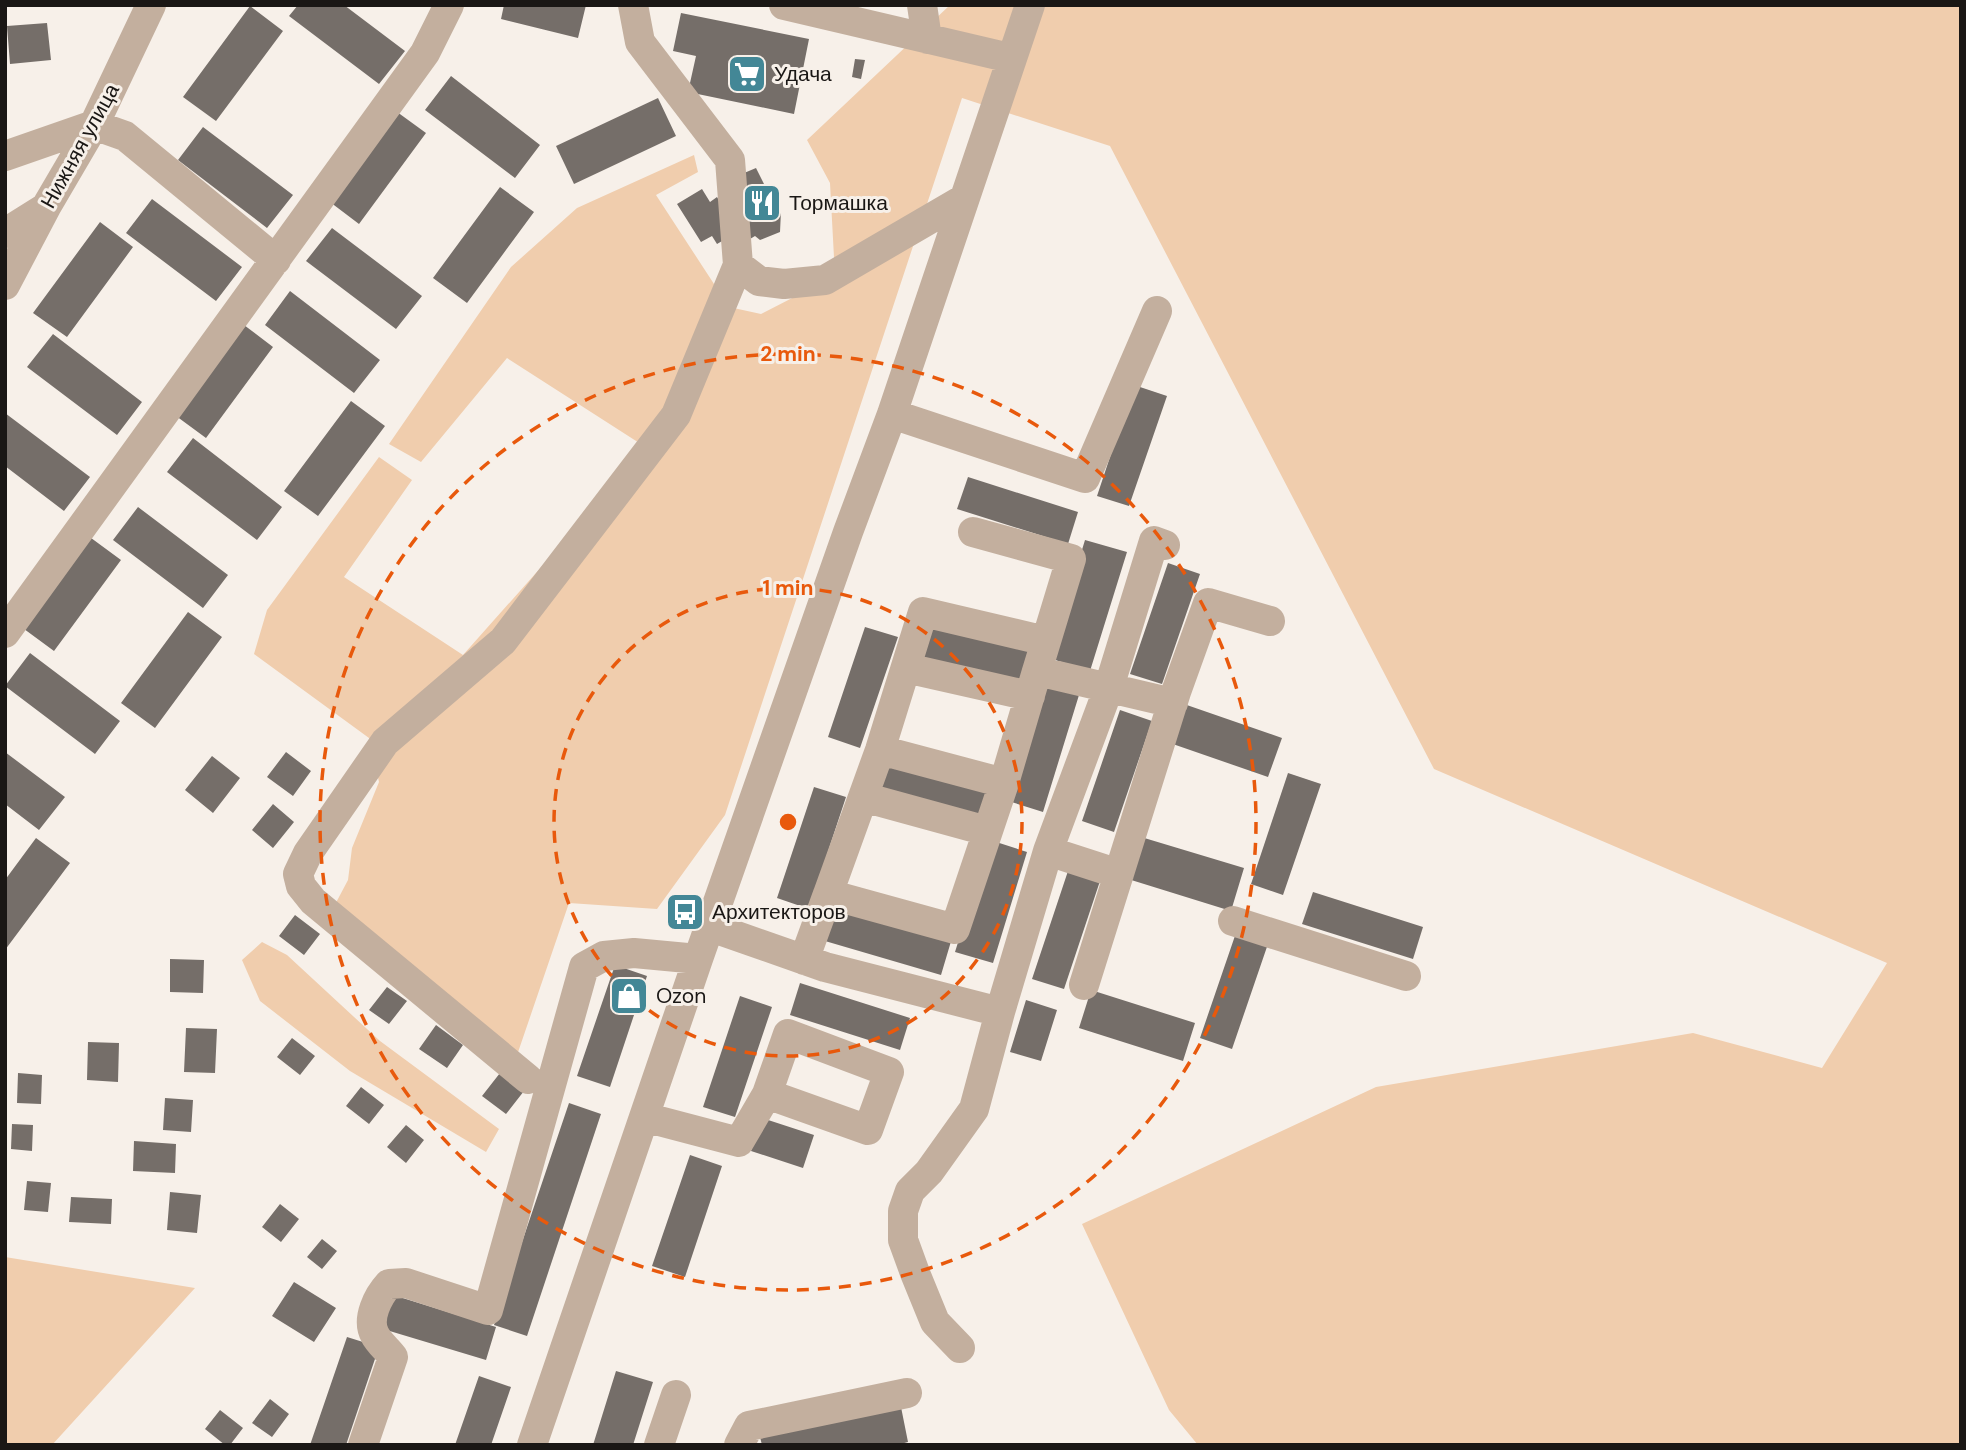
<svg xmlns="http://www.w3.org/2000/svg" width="1966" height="1450" font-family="'DM Sans',sans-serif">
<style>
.green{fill:#f0cdad}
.building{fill:#756e69}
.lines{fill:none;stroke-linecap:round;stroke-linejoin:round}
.minor{stroke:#c3af9e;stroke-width:30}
.ring{fill:none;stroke:#e8590c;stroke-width:3.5;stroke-dasharray:12 9}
.labels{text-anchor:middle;stroke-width:6;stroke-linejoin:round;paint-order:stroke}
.poi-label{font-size:21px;fill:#1a1715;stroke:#f7f0e9;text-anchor:start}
.street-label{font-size:21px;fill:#1a1715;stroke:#f7f0e9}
.centre{fill:#e8590c;stroke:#f7f0e9;stroke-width:3.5}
.ring-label{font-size:21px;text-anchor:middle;font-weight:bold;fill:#e8590c;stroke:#f7f0e9;stroke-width:6;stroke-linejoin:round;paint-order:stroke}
</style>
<rect width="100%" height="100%" fill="#f7f0e9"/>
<path class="green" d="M950,5H1961V1445H1198L1169,1410L1082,1224L1376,1087L1693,1033L1822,1068L1887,963L1434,769L1110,146L962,98L725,815L657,909L569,903L514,1064L330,914L348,880L352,848L379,782L369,738L254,654L267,610L379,457L412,480L344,577L463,655L647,448L507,358L421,462L389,444L511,267L577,208L694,155L698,172L656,195L729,307L761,314L835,276L830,183L807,140Z
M262,942L287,955L380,1041L499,1129L486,1152L350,1071L260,1001L242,960Z
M5,1257L195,1288L52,1445H5Z"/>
<path class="building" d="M298,5H344L405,51L379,84L289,16Z
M504,5H586L578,38L501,19Z
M250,6L283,31L216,121L183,97Z
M681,13L809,39L794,114L688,92L696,56L673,51Z
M47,23L51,60L10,64L7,26Z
M855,59L865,60L861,79L852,77Z
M451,76L540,145L515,178L425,110Z
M658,98L676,136L574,184L556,146Z
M393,109L426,133L359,224L326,199Z
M203,127L293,195L267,228L178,160Z
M756,168L771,198L781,211L780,232L760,240L755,236L750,239L737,176Z
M500,187L534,212L467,303L433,278Z
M702,189L710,202L717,197L727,214L729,237L717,244L712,236L701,242L677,204Z
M152,199L242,267L216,301L126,233Z
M100,222L133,247L67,337L33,313Z
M332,228L422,296L396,329L306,261Z
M290,291L380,360L354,393L265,325Z
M240,322L273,347L206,438L172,413Z
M53,334L142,402L117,435L27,367Z
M1134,385L1167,396L1129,506L1097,496Z
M351,401L385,426L318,516L284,491Z
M5,413L90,477L64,511L5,466Z
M193,438L282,507L257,540L167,472Z
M968,477L1078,512L1068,544L957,509Z
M138,507L228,575L203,608L113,540Z
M87,535L121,560L54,651L20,626Z
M1085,540L1127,552L1090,671L1049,658Z
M1168,563L1200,574L1162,684L1130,674Z
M188,612L222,637L155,728L121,703Z
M928,624L1035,651L1025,688L919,662Z
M865,627L898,637L860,748L828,737Z
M30,653L120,721L95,754L5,686Z
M1041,684L1079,695L1043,812L1005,800Z
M1181,703L1282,738L1268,777L1167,742Z
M1120,710L1152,721L1114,832L1082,821Z
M5,752L65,797L39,830L5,804Z
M286,752L311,771L293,796L267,777Z
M212,756L240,778L213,813L185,790Z
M885,758L994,790L985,821L876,789Z
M1288,773L1321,784L1283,895L1251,884Z
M814,787L846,797L809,909L777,898Z
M273,804L294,822L273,848L252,830Z
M1141,837L1244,868L1231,911L1128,879Z
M36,838L70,863L5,950V880Z
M990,840L1027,852L993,963L955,952Z
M1069,868L1101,878L1064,989L1032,979Z
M1313,892L1423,927L1413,959L1302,924Z
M836,904L952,938L941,975L825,941Z
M295,915L320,934L304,955L279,936Z
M1238,927L1270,938L1232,1049L1200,1038Z
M170,959L204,960L203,993L170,992Z
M615,965L647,976L610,1087L577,1076Z
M800,983L910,1018L900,1050L790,1015Z
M387,987L407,1001L389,1024L369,1010Z
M1091,990L1195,1023L1183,1061L1079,1028Z
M740,996L772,1007L735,1117L703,1107Z
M1026,1000L1057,1010L1041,1061L1010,1052Z
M436,1025L463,1045L447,1068L419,1049Z
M186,1028L217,1029L215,1073L184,1072Z
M292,1038L315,1056L300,1075L277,1057Z
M88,1042L119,1043L118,1082L87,1080Z
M18,1073L42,1075L41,1104L17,1103Z
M500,1073L524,1091L506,1114L482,1096Z
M361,1087L384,1105L369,1124L346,1106Z
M165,1098L193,1100L191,1132L163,1130Z
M569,1103L601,1114L527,1336L494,1325Z
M762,1118L814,1135L803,1168L751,1151Z
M12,1124L33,1125L32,1151L11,1149Z
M406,1125L424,1140L406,1163L387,1147Z
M134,1141L176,1144L175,1173L133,1171Z
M690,1155L722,1166L685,1277L652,1266Z
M27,1181L51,1183L48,1212L24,1210Z
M170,1192L201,1195L197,1233L167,1230Z
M71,1197L112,1199L111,1224L69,1222Z
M280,1204L299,1219L281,1242L262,1227Z
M322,1239L337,1251L322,1269L307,1257Z
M294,1282L336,1308L314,1342L272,1316Z
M393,1295L496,1327L486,1360L383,1329Z
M347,1337L379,1347L346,1445H310Z
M616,1371L653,1382L633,1445H593Z
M479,1376L511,1387L491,1445H455Z
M270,1399L289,1414L272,1437L252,1423Z
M900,1402L908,1442L897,1445H762L759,1433Z
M220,1410L243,1428L230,1445H225L205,1429Z"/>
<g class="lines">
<path class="minor" d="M784,5L1010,58
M922,5L927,39
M5,156L94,125L125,136L276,260
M5,233L45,208
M738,265L759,281L784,284L825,280L964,199
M5,285L46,207L94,125L151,5
M892,414L1085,478L1157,311
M973,532L1071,559L1037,671L1173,703
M5,633L425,53L449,5
M906,668L1030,696
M1037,671L1004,783L955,929L828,894L880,750L923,612L1046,641
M880,750L1004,783
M863,797L987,831
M1048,851L1119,874
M1233,921L1406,976
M711,927L825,967L1000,1012L974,1109L929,1172L910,1191L903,1211V1240L915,1273L935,1322L960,1348
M804,960L828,894
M1084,985L1176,692L1208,603L1270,621
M1000,1012L1048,851L1109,687L1154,541L1165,545
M528,1079L313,901L301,886L298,874L308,853L385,742L503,641L676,415L738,265L730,160L640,42L633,5
M644,1117L739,1142L767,1094L868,1130L889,1072L788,1034L767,1094
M363,1445L393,1357C388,1350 379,1343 375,1335C366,1319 378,1296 389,1284L406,1283L488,1310L584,967L604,956L634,953L698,959
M532,1445L698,959L848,532L892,414L1030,5
M659,1445L676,1395
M739,1445L749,1426L907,1393"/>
</g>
<g class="ring">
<circle cx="788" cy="822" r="234"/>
<circle cx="788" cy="822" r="468"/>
</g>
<defs>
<symbol id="supermarket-square" viewBox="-11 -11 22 22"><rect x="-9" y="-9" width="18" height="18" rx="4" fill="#438796" stroke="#f7f0e9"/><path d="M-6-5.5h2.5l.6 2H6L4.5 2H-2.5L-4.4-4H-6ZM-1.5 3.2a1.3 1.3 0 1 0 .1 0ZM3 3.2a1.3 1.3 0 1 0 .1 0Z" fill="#fff"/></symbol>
<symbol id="restaurant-square" viewBox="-11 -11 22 22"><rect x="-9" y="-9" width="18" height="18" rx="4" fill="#438796" stroke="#f7f0e9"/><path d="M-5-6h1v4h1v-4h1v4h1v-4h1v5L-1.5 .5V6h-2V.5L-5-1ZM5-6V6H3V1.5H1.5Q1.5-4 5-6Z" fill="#fff"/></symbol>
<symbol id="bus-square" viewBox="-11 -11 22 22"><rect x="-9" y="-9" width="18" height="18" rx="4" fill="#438796" stroke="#f7f0e9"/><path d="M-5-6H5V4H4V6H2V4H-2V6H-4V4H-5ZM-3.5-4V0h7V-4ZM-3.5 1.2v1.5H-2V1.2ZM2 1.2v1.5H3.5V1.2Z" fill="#fff"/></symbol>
<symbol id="shop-square" viewBox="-11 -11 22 22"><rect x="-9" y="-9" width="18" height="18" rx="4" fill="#438796" stroke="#f7f0e9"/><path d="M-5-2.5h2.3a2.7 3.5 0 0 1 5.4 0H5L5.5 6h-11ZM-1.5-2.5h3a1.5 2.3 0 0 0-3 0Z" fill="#fff"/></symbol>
</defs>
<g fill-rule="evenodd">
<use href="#supermarket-square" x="725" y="52" width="44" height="44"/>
<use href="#restaurant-square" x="740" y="181" width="44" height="44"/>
<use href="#bus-square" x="663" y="890" width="44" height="44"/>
<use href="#shop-square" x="607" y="974" width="44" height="44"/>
</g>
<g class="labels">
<g class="poi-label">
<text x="774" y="81">Удача</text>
<text x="789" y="210">Тормашка</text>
<text x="712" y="919">Архитекторов</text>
<text x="656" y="1003">Ozon</text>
</g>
<g class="street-label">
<text transform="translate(80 146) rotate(-61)" y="7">Нижняя улица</text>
</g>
</g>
<circle cx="788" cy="822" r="10" class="centre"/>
<g class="ring-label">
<text x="788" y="361">2 min</text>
<text x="788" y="595">1 min</text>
</g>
<rect width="1966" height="1450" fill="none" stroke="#1a1715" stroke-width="14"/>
</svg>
